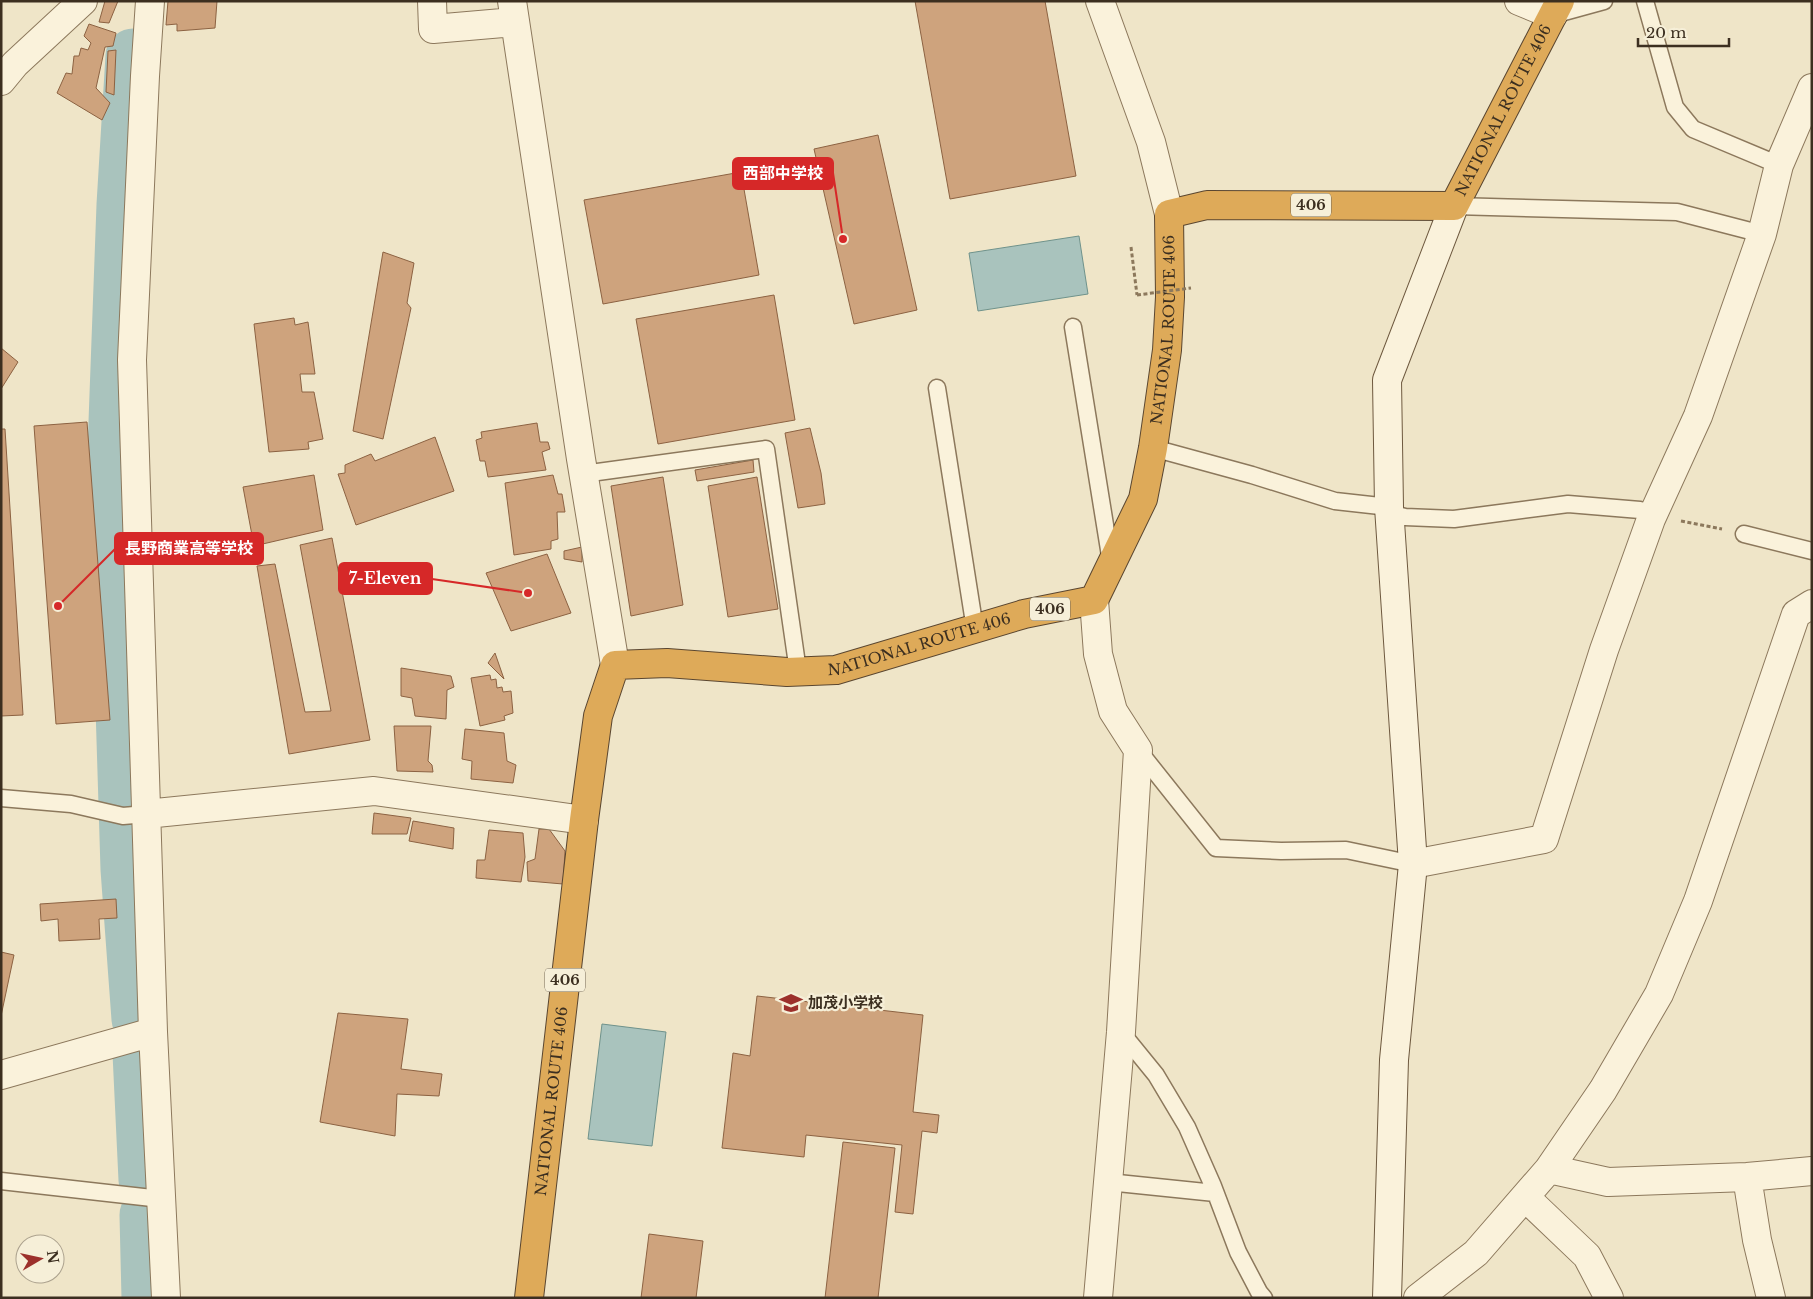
<svg xmlns="http://www.w3.org/2000/svg" width="1813" height="1299" font-family="'Libre Baskerville','Noto Sans JP',serif">
<style>
.water{fill:#a9c3bd;stroke:#6f928b}
.lines{fill:none;stroke-linecap:round;stroke-linejoin:round}
.river{stroke:#a9c3bd;stroke-width:55}
.building{fill:#cea37d;stroke:#8c6242}
.lane-casing{stroke:#8c785c;stroke-width:19}
.street-casing{stroke:#8c785c;stroke-width:30}
.secondary-casing{stroke:#6e593f;stroke-width:30}
.highway-casing{stroke:#5a4630;stroke-width:30}
.path{stroke:#8c785c;stroke-width:3;stroke-dasharray:4 2.5;stroke-linecap:butt}
.lane{stroke:#faf2db;stroke-width:16}
.street{stroke:#faf2db;stroke-width:28}
.secondary{stroke:#faf2db;stroke-width:28}
.highway{stroke:#deaa59;stroke-width:28}
.path-bridge{stroke:#8c785c;stroke-width:3;stroke-dasharray:4 2.5;stroke-linecap:butt}
.labels{text-anchor:middle;stroke-width:4.5;stroke-linejoin:round;paint-order:stroke}
.shield{fill:#f6efd8;stroke:#746957;stroke-width:1}
.shield-label{font-size:14px;font-weight:bold;fill:#3c2f20}
.street-label{font-size:15px;fill:#3c2f20;stroke:#f6efd8}
.poi-label{font-size:15px;font-weight:bold;fill:#3c2f20;stroke:#f6efd8;text-anchor:start}
.leader{fill:none;stroke:#d62828;stroke-width:2}
.callout-dot{fill:#d62828;stroke:#f6efd8;stroke-width:2}
.callout{fill:#d62828;stroke:#d62828;stroke-width:2}
.callout-label{font-size:16px;text-anchor:middle;font-weight:bold;fill:#fff}
</style>
<rect width="100%" height="100%" fill="#efe5c8"/>
<path class="water" d="M1079,236L1088,294L978,311L969,253Z
M602,1024L666,1032L652,1146L588,1139Z"/>
<g class="lines">
<path class="river" d="M133,56L124,205L115,449L128,869L139,1019
M140,1053L146,1180
M147,1215L149,1298"/>
</g>
<path class="building" d="M105,1H118L109,23L99,22Z
M168,1H217L215,28L177,31V24L166,25Z
M915,1H1045L1076,176L950,199Z
M89,24L116,33L113,46L105,47L96,88L110,103L102,120L57,93L66,73L72,74L74,56H79L81,48L88,50L91,43L84,36Z
M116,50L114,95L106,92L108,51Z
M878,135L917,310L854,324L814,149Z
M741,172L759,275L603,304L584,200Z
M383,252L414,263L407,303L411,308L383,439L353,431Z
M774,295L795,420L658,444L636,319Z
M294,318L295,325L308,322L315,374H300L302,392H314L323,439L308,442L309,449L269,452L254,324Z
M1,348L18,362L1,389Z
M87,422L110,720L56,724L34,426Z
M537,423L540,442H548L550,449L542,452L546,470L488,477L485,461H480L476,440L482,438L481,432Z
M810,428L821,473L825,504L798,508L785,433Z
M1,429H5L23,715L1,716Z
M435,437L454,491L356,525L338,474L345,473V465L371,454L375,461Z
M753,460L754,472L697,481L695,470Z
M314,475L323,530L254,546L243,487Z
M553,475L558,494H562L565,512H557L558,539L551,541V549L514,555L505,483Z
M663,477L683,605L631,616L611,486Z
M757,477L778,609L728,617L708,486Z
M332,538L370,740L289,754L257,566L275,564L305,712L331,711L300,545Z
M582,547V562L564,559V551Z
M547,554L571,613L511,631L486,573Z
M495,653L504,679L488,663Z
M401,668L451,676L454,687L447,690L446,719L415,716L412,698L401,696Z
M490,675L491,680L496,679L497,688L502,687L503,692L511,691L513,713L504,716L505,720L480,726L471,678Z
M394,726H431L428,761L432,765L433,772L397,771Z
M465,729L504,733L507,761L516,765L513,783L471,779L472,761L462,759Z
M374,813L411,818L407,834H372Z
M413,821L454,828L453,849L409,841Z
M539,829H549L565,851L563,884L528,881L527,862L535,859Z
M489,830L523,833L525,857L521,882L476,878L477,860H485Z
M116,899L117,918L99,919L100,939L59,941L58,919L41,921L40,904Z
M1,952L14,955L1,1016Z
M757,996L923,1015L913,1112L939,1115L937,1133L922,1131L913,1214L895,1212L902,1145L806,1135L804,1157L722,1148L733,1053L750,1056Z
M338,1013L408,1019L401,1069L442,1074L439,1096L397,1094L395,1136L320,1122Z
M843,1142L895,1148L878,1298H825Z
M649,1234L703,1241L696,1298H641Z"/>
<g class="lines">
<defs>
<path id="lane" d="M1645,1L1675,107L1693,129L1779,165
M1553,15L1604,1
M1454,206L1677,212L1762,234
M1073,327L1111,562
M937,388L975,629
M1153,448L1252,475L1335,501L1389,507
M583,474L766,449L798,671
M1389,513L1405,517L1454,519L1568,504L1640,510L1653,515
M1744,534L1812,551
M1138,750L1216,848L1281,851L1346,850L1413,864
M1,798L71,804L123,816L146,814
M1121,1032L1156,1075L1187,1127L1213,1186L1238,1252L1259,1292L1264,1298
M1,1181L161,1199
M1108,1182L1215,1193"/>
<path id="street" d="M150,1L145,76L132,360L153,1032L166,1298
M432,1L433,29L514,22
M512,1L581,459L615,665
M1100,1L1151,142L1169,214
M1519,1L1553,15
M1,81L15,64L83,1
M1094,600L1098,654L1113,711L1138,750L1121,1032L1098,1298
M146,814L374,791L584,820
M1413,864L1544,839L1604,650L1651,519L1698,416L1762,234L1779,165L1812,88
M1,1075L153,1032
M1549,1169L1608,1182L1747,1177L1812,1171
M1747,1177L1757,1240L1771,1298
M1525,1197L1587,1256L1609,1298
M1418,1298L1476,1253L1549,1169L1603,1090L1659,994L1698,901L1796,614L1812,604"/>
<path id="secondary" d="M1387,1298L1394,1060L1413,864L1389,507L1387,380L1454,206"/>
<g id="highway">
<path id="s1" d="M529,1298L584,820L598,716L615,665L667,663L787,672L836,670L1024,614L1094,600L1143,499L1153,448L1167,350L1170,297L1169,214L1207,205L1454,206L1560,1"/>
</g>
</defs>
<use href="#lane" class="lane-casing"/>
<use href="#street" class="street-casing"/>
<use href="#secondary" class="secondary-casing"/>
<use href="#highway" class="highway-casing"/>
<path class="path" d="M1131,247L1137,295
M1681,521L1722,529"/>
<use href="#lane" class="lane"/>
<use href="#street" class="street"/>
<use href="#secondary" class="secondary"/>
<use href="#highway" class="highway"/>
<path class="path-bridge" d="M1137,295L1191,288"/>
</g>
<defs>
<symbol id="school-bare" viewBox="-9 -9 18 18"><path d="M0-5L7-2L0 1L-7-2ZM-4 1L0 2.5L4 1V4Q0 6-4 4Z" fill="#9c302b" stroke="#f6efd8" stroke-width="2.5" paint-order="stroke"/></symbol>
</defs>
<g fill-rule="evenodd">
<use href="#school-bare" x="775" y="987" width="32" height="32"/>
</g>
<g class="labels">
<g class="shield">
<rect x="1291" y="193.5" width="40" height="23" rx="4"/>
<rect x="1030" y="597.5" width="40" height="23" rx="4"/>
<rect x="545" y="968.5" width="40" height="23" rx="4"/>
</g>
<g class="shield-label">
<text x="1311" y="210">406</text>
<text x="1050" y="614">406</text>
<text x="565" y="985">406</text>
</g>
<g class="street-label">
<text dy="5" stroke="none"><textPath href="#s1" startOffset="1922">NATIONAL ROUTE 406</textPath></text>
<text dy="5" stroke="none"><textPath href="#s1" startOffset="1412">NATIONAL ROUTE 406</textPath></text>
<text dy="5" stroke="none"><textPath href="#s1" startOffset="948">NATIONAL ROUTE 406</textPath></text>
<text dy="5" stroke="none"><textPath href="#s1" startOffset="198">NATIONAL ROUTE 406</textPath></text>
</g>
<g class="poi-label">
<text x="808" y="1008">加茂小学校</text>
</g>
</g>
<path class="leader" d="M843 239L833 173M58 606L115 549M528 593L432 579"/>
<g class="callout-dot">
<circle cx="843" cy="239" r="5"/>
<circle cx="58" cy="606" r="5"/>
<circle cx="528" cy="593" r="5"/>
</g>
<g class="callout">
<rect x="733" y="158" width="100" height="31" rx="5"/>
<rect x="115" y="533" width="148" height="31" rx="5"/>
<rect x="339" y="563" width="93" height="31" rx="5"/>
</g>
<g class="callout-label">
<text x="783" y="179">西部中学校</text>
<text x="189" y="554">長野商業高等学校</text>
<text x="385" y="584">7-Eleven</text>
</g>
<rect width="1813" height="1299" fill="none" stroke="#3c2f20" stroke-width="5"/>
<g transform="translate(40 1259) rotate(81)"><circle r="24" fill="#f6efd8" stroke="#aca28e"/>
<path d="M0-4L9 19L0 12L-9 19Z" fill="#9c302b"/>
<text y="-8" font-size="14" font-weight="bold" text-anchor="middle" fill="#3c2f20">N</text>
</g>
<path d="M1638 38v8h91v-8" fill="none" stroke="#3c2f20" stroke-width="2.5"/>
<text x="1646" y="38" font-size="15" fill="#3c2f20" stroke="#f6efd8" stroke-width="4" paint-order="stroke">20 m</text>
</svg>
